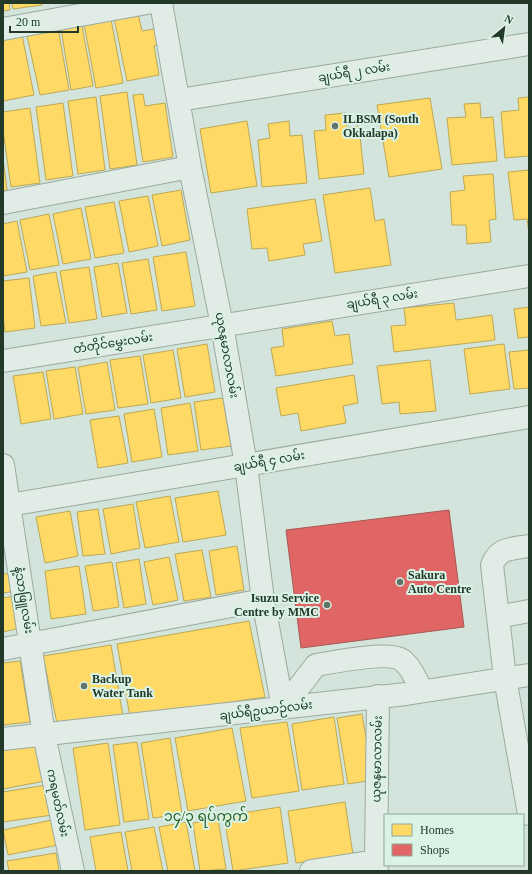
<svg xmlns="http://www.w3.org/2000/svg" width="532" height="874" font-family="'Times New Roman','Noto Sans Myanmar',serif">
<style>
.homes{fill:#ffd966;stroke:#bda953}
.shops{fill:#e06666;stroke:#a75853}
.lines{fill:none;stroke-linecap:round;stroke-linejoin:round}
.minor-casing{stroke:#9aaaa0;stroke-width:24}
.minor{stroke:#e2ece7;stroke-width:22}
.poi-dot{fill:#607467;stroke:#daf3e6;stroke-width:1.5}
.labels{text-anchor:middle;stroke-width:4;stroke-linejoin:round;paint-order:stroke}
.street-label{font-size:12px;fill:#223828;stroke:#daf3e6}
.poi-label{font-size:12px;font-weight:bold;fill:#223828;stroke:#daf3e6;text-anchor:start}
.quarter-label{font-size:14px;fill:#286126;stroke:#daf3e6}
</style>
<rect width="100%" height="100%" fill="#d2e4db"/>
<path class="homes" d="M3,3H9L10,10L3,11Z
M12,3H42V5L13,9Z
M138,13L142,31L155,29L158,45L154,46L159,75L127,81L114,18Z
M111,19L123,83L96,88L84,24Z
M82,26L93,86L71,90L61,29Z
M58,28L69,90L40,95L27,36Z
M22,35L34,95L3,101V39Z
M127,92L137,165L110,169L100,96Z
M143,94L145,106L165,103L173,157L143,162L133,95Z
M96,97L105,170L78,174L68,101Z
M529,97V156L505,158L501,112L519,110L518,98Z
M430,98L442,169L389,177L377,105Z
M63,103L73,176L46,180L36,107Z
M480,103L481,118L493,117L497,161L452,165L447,118L466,117L464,104Z
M30,108L40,183L11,187L3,130V112Z
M346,113L347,128L359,126L364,174L319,179L314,131L326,130L325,115Z
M247,121L257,186L211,193L200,129Z
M289,121L290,136L302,135L307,183L262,187L258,140L270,138L268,124Z
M3,158L7,190L3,191Z
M529,170V233L527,219L514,220L508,172Z
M493,174L496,219L489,220L491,242L467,244L466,225H452L450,192L465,190L463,176Z
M370,188L375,221L384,219L391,265L335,273L323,195Z
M181,190L190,240L162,246L152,195Z
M148,196L158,246L129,252L119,201Z
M315,199L322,241L303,244L305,255L269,261L267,248L252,249L247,209Z
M114,202L124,253L95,258L85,207Z
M81,208L91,259L63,264L53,214Z
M49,214L59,265L30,270L20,220Z
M17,221L27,272L3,276V224Z
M186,252L195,306L162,311L153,257Z
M148,259L157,310L131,314L122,263Z
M118,263L127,313L102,317L94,267Z
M89,267L97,319L69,323L60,271Z
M56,272L66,323L41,326L33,276Z
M29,278L35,328L5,332L3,317V281Z
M454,303L456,320L492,315L495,340L394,352L391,326L406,325L404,308Z
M529,307V337L518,338L514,309Z
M332,321L335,336L349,334L353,364L276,376L271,348L284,346L282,329Z
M207,344L215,392L185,397L177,349Z
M504,344L510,389L470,394L464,349Z
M173,350L181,398L151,403L143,355Z
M529,350V388L514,389L509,352Z
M140,356L148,404L118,408L110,360Z
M430,360L436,411L400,414L399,402L382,404L377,366Z
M107,362L115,410L86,414L78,367Z
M75,367L83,414L54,419L46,371Z
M43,372L51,419L21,424L13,376Z
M354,375L358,403L343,406L346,423L301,431L298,413L281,416L276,388Z
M223,398L231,446L201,450L194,402Z
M190,403L198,451L168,455L161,408Z
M154,409L162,457L132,462L124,414Z
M119,416L128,463L98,468L90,420Z
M218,491L226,535L183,542L175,498Z
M170,496L179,542L145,548L136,502Z
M133,504L140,548L111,554L103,509Z
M98,509L105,554L83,556L77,512Z
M70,511L78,556L45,563L36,517Z
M237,546L244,590L216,595L209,551Z
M202,550L211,597L184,601L175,554Z
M169,557L178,600L153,605L144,562Z
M139,559L146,604L124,608L116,563Z
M112,562L119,607L93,611L85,566Z
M79,566L86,614L51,619L45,571Z
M12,573L16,591L3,593V574Z
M15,596L20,628L3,632V598Z
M249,621L265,697L130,717L117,644Z
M111,645L123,716L57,723L43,656Z
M20,661L30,722L3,725V663Z
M362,714L373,780L348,784L337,718Z
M334,717L344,784L302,790L292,724Z
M287,722L299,791L252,798L240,728Z
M232,728L246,801L188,811L175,738Z
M170,738L182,814L153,818L141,743Z
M38,742L45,781L3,789V747Z
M137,742L149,819L124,822L113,745Z
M108,743L120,825L85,830L73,748Z
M46,785L52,815L3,822V792Z
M345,802L353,855L296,863L288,811Z
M280,807L288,863L233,871L224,816Z
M218,819L226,869L200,871L193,823Z
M52,820L58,845L8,855L3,830Z
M186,822L195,871H168L159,827Z
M154,827L163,871H132L125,832Z
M121,832L128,871H96L90,837Z
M56,853L59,871H9L7,861Z"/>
<path class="shops" d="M449,510L464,627L301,648L286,530Z"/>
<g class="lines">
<defs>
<path id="minor" d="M161,3L190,167L222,325L246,465L263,600L283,708
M3,29L147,3
M179,100L529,44
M3,203L190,167
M3,361L529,276
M3,465L44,735L73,871
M9,505L529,417
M529,546C512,549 499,547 492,565L505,678L529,814
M498,617L529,611
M3,649L263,600
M283,708L316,665C333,662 389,651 402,660C411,667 417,681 422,691
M3,739L406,694L529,675
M311,871L376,861
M377,871L376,861L378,696"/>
</defs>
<use href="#minor" class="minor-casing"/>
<use href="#minor" class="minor"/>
</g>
<g class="poi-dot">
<circle cx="335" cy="126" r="4"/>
<circle cx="400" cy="582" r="4"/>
<circle cx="327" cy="605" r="4"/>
<circle cx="84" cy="686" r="4"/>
</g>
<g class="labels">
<g class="street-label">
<text transform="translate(354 72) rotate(-9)" y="4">ချယ်ရီ ၂ လမ်း</text>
<text transform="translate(382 299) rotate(-9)" y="4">ချယ်ရီ ၃ လမ်း</text>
<text transform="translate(113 343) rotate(-9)" y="4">တံတိုင်မွှေးလမ်း</text>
<text transform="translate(227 355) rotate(80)" y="4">ယုဇနမာလာလမ်း</text>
<text transform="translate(269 461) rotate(-10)" y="4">ချယ်ရီ ၄ လမ်း</text>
<text transform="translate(24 600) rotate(81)" y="4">နံ့သာဖြူလမ်း</text>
<text transform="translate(266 710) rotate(-7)" y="4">ချယ်ရီဥယာဉ်လမ်း</text>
<text transform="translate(377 759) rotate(-89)" y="4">ယုဇနမာလာလမ်း</text>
<text transform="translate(58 803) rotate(78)" y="4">ကရမတ်လမ်း</text>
</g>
<g class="poi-label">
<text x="343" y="123">ILBSM (South<tspan x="343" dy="14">Okkalapa)</tspan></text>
<text x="408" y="579">Sakura<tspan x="408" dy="14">Auto Centre</tspan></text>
<text x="319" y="602" text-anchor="end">Isuzu Service<tspan x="319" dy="14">Centre by MMC</tspan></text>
<text x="92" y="683">Backup<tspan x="92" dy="14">Water Tank</tspan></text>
</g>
<g class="quarter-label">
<text x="206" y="821">၁၄/၃ ရပ်ကွက်</text>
</g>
</g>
<rect width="532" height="874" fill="none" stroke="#223828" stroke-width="8"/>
<rect x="384" y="814" width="140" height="52" fill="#daf3e6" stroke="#90a89a"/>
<rect x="392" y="824" width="20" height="12" fill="#ffd966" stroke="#90a89a"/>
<text x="420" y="834" font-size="12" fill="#223828">Homes</text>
<rect x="392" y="844" width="20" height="12" fill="#e06666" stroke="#90a89a"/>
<text x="420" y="854" font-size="12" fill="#223828">Shops</text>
<g transform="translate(504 28) rotate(29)" stroke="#daf3e6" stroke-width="3" paint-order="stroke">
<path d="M0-3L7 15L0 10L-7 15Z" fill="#223828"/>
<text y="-6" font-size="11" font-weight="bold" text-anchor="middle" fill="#223828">N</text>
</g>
<path d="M10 26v6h68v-6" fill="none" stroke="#223828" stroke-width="2"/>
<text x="16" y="26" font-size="12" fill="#223828" stroke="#daf3e6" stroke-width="3" paint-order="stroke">20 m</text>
</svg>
